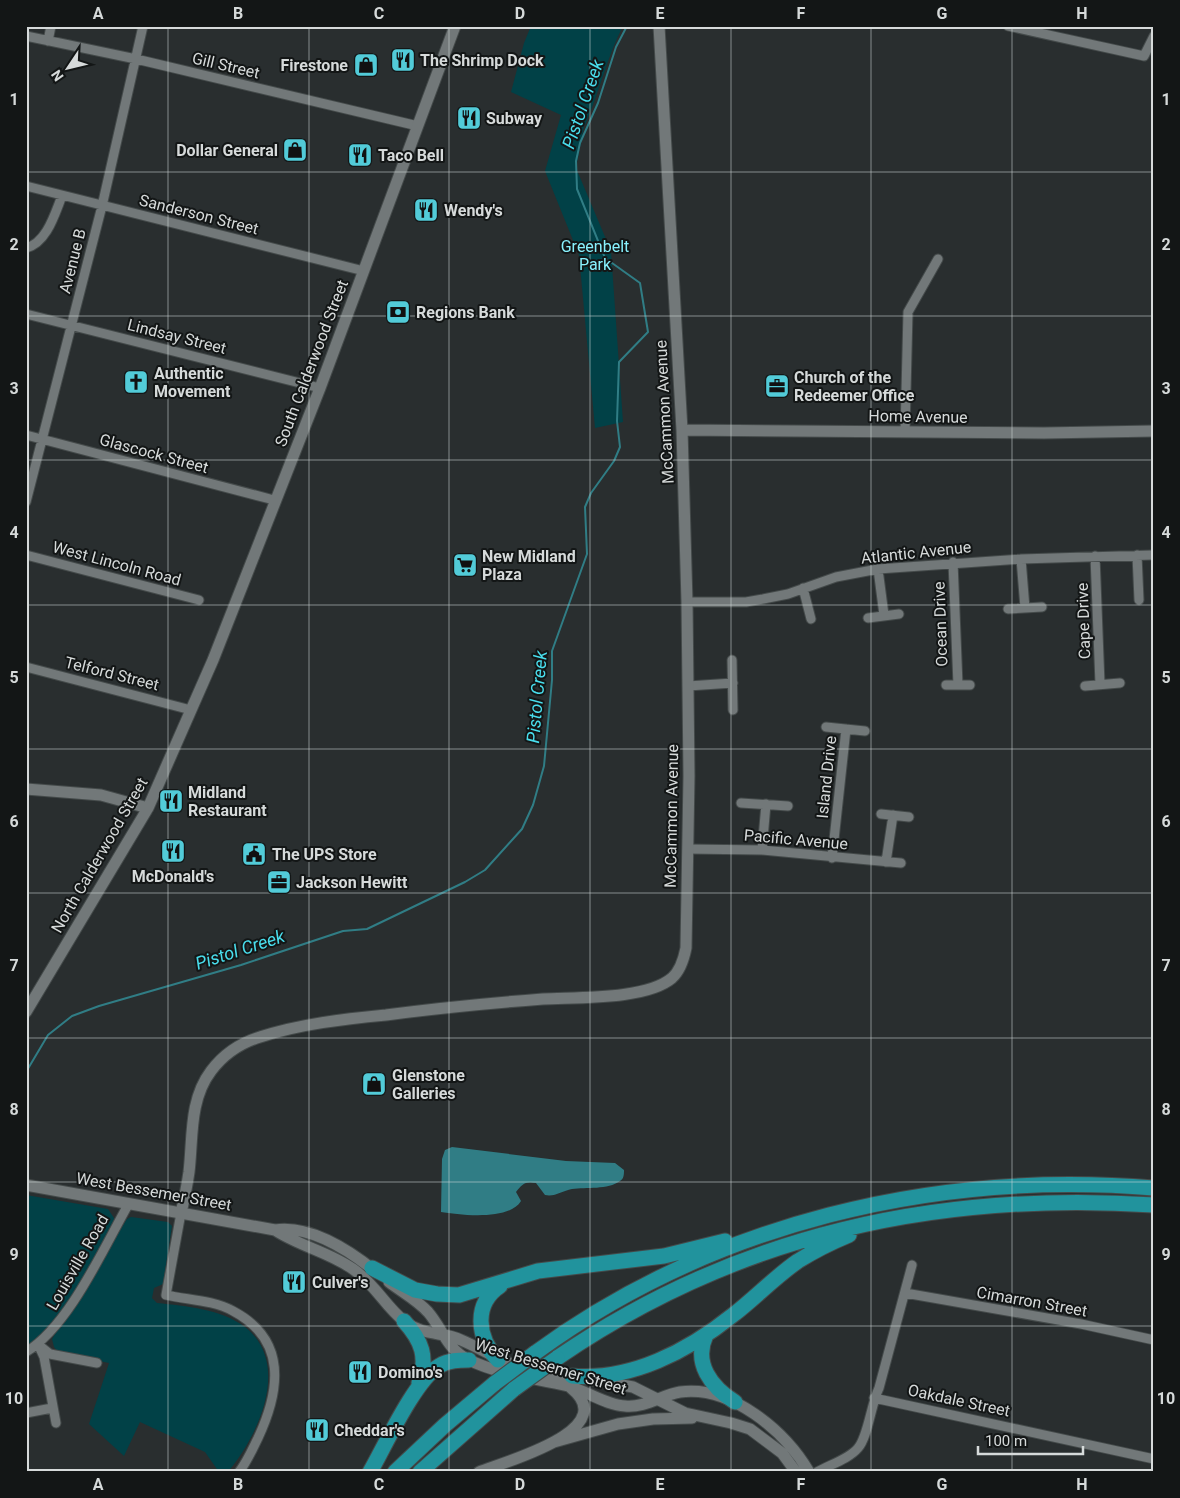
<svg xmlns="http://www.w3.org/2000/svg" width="1180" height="1498" font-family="Roboto,sans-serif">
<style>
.green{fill:#014147}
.water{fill:#307d85}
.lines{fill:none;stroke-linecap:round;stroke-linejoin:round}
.stream{stroke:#307d85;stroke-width:2}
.street-casing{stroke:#444a4a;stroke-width:11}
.secondary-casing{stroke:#444a4a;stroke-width:13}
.highway-casing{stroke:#444a4a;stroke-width:17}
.street{stroke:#727879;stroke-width:9}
.secondary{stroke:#727879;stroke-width:11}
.highway{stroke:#21939d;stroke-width:15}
.highway-bridge-casing{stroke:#444a4a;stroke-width:17;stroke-linecap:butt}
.highway-bridge{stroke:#21939d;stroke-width:15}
.grid{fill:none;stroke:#d6dada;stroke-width:1;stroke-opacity:0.55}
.labels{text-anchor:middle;stroke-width:4;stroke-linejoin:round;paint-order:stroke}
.poi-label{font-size:16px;font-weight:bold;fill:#d6dada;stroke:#131616;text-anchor:start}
.street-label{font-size:16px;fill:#d6dada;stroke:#131616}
.park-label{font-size:16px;fill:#88f1fd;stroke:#131616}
.water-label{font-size:18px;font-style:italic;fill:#49deed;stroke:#131616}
.neatline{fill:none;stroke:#d6dada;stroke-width:2}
.grid-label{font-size:16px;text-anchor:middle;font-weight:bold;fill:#d6dada}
</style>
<rect width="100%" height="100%" fill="#292e2f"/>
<path class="green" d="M531,26H623C607,57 599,93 585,125L576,122L584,126L576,168L611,251L623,422L595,428L579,255L545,171L561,115L511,92L524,43Z
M26,1195L108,1209L114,1218L113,1225L78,1291L50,1333L26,1351Z
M131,1217L168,1222L172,1226L163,1284L154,1288L152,1298L157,1303C186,1306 221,1309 245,1327C292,1364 258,1436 228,1472H219L205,1452L140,1422L124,1456L89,1424L109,1363L59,1353L54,1347L52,1339L127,1219Z"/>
<path class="water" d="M452,1147L566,1161L615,1163L624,1170C624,1174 624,1179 620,1181C608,1190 586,1187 572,1189C562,1191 555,1197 545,1195L536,1183C525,1181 522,1184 516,1192L521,1201C509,1221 460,1215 441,1212L442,1159L445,1150Z"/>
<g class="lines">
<path class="stream" d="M26,1072L48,1035L72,1016L99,1006L241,965L343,931L367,929L465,882L485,870L522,829L533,805L544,766L552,680V651L587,554L585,507L591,493L614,461L620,447L617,421L619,362L648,332L640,283L605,258L577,189L576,161L580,143L598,103L616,47L627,26
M26,1295V1305"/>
<defs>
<path id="street" d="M1008,26L1144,56L1154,36
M26,36L136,59L418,126
M48,41L51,26
M26,186L364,271
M26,248C47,243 55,213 62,196
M26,314L320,388
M905,432L908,312L938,259
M26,435L274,500
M26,502L102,206L143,26
M26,555L199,600
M1137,555L1139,600
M1095,556L1100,684
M1021,559L1025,608
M953,562L958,685
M878,569L884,615
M803,588L811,619
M687,602H746L763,599L788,594L836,577L878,569L1021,559L1152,555
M1008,609L1042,607
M868,618L899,614
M732,660L733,710
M26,667L191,710
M946,685H970
M688,686L733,683
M1085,686L1120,683
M826,727L865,731
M741,803L788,806
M881,814L909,817
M688,849L762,850L901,863
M762,850L766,804
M832,858L846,729
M886,862L893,815
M181,1213L166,1295C188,1300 213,1300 233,1311C288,1340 280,1391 258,1438C252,1450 247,1462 239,1472
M905,1293L1081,1324L1154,1340
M38,1344L44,1357L56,1423
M40,1346L50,1354L97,1363
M26,1352C69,1326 103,1249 128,1205
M874,1398L1154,1459
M26,1413L52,1408
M817,1472C829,1465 849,1459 858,1448C868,1437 871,1404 879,1388L912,1265"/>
<path id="secondary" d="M682,430L1044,433L1154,431
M26,789L101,795L148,808
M26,1012L148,808L213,660L320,388L455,26
M26,1185L275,1230C310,1225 350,1251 376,1272
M181,1213C184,1200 187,1186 189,1172C193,1138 189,1100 211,1071C223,1055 240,1043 260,1037C300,1024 344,1019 386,1015C438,1008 491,1003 543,999C576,997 646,1000 672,978C681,970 684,958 686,948L689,776L687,602L682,430L659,26
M275,1230C299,1246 329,1252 353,1269C375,1284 385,1306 404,1321C425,1337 442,1331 461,1340C480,1348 497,1359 516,1366L633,1387L685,1413L731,1423L750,1429L782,1453L796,1472
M389,1282C402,1292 417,1300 428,1312C442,1328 448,1351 469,1360C500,1375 536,1378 568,1386C587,1391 606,1405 625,1406C645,1408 662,1395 680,1392C731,1385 785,1431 809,1472
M554,1442L618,1424L653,1419L692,1418
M479,1472C504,1462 623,1430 571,1388"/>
<path id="highway" d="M372,1268L415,1290L437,1294L459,1295L538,1271L664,1256L725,1241
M404,1321C422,1341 428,1357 419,1383
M706,1335C693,1363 711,1387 735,1402
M535,1353C713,1223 935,1170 1154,1188
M557,1358C738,1234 937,1191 1154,1205
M498,1360C477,1338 473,1304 500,1286
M572,1376C631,1381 688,1351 733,1315C755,1298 775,1277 798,1261C814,1251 832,1242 849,1235
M370,1472C385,1446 415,1380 439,1366C449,1360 459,1360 469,1360
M395,1472L445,1425L495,1383
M420,1472L514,1389"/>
</defs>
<use href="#street" class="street-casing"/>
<use href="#secondary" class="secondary-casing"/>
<use href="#highway" class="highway-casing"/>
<use href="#street" class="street"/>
<use href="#secondary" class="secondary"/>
<use href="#highway" class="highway"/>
<defs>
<path id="highway-bridge" d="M495,1383L535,1353
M514,1389L557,1358"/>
</defs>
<use href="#highway-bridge" class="highway-bridge-casing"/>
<use href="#highway-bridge" class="highway-bridge"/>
</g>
<path class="grid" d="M168,26V1472M309,26V1472M449,26V1472M590,26V1472M731,26V1472M871,26V1472M1012,26V1472M26,172H1154M26,316H1154M26,460H1154M26,605H1154M26,749H1154M26,893H1154M26,1038H1154M26,1182H1154M26,1326H1154"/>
<defs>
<symbol id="restaurant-square" viewBox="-11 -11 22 22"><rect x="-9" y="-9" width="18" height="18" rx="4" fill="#52cbd8" stroke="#131616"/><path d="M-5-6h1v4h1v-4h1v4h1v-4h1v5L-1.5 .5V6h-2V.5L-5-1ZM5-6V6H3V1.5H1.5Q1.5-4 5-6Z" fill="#111"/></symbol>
<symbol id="shop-square" viewBox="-11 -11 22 22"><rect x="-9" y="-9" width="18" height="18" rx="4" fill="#52cbd8" stroke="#131616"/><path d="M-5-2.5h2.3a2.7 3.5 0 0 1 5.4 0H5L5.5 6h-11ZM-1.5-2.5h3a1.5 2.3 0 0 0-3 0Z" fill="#111"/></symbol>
<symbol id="bank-square" viewBox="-11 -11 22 22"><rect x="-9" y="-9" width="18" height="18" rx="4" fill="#52cbd8" stroke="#131616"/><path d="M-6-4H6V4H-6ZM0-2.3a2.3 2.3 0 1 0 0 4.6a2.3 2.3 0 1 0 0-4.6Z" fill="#111"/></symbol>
<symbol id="church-square" viewBox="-11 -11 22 22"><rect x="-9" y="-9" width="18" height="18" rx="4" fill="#52cbd8" stroke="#131616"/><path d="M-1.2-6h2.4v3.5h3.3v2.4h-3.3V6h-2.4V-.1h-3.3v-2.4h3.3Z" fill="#111"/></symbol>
<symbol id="office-square" viewBox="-11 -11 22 22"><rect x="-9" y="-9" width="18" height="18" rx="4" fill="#52cbd8" stroke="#131616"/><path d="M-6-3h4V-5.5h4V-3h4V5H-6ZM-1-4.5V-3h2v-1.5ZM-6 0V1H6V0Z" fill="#111"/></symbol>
<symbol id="supermarket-square" viewBox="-11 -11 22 22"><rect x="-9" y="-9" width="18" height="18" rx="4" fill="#52cbd8" stroke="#131616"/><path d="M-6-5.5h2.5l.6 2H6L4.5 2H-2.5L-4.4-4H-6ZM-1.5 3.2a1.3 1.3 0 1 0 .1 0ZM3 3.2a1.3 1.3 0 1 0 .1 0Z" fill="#111"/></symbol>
<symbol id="civic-square" viewBox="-11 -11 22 22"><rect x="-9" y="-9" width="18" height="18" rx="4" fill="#52cbd8" stroke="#131616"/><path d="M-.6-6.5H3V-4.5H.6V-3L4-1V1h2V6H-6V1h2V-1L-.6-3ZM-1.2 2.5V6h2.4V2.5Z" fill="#111"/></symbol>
</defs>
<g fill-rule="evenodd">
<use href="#restaurant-square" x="389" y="46" width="28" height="28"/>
<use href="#shop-square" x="352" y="51" width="28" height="28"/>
<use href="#restaurant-square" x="455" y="104" width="28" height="28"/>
<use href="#shop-square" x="281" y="136" width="28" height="28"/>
<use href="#restaurant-square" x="346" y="141" width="28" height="28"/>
<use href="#restaurant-square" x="412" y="196" width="28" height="28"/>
<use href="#bank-square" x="384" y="298" width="28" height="28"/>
<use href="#church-square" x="122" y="368" width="28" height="28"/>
<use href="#office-square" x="763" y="372" width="28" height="28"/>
<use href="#supermarket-square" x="451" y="551" width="28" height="28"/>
<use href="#restaurant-square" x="157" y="787" width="28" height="28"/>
<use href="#restaurant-square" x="159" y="837" width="28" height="28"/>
<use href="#civic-square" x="240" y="840" width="28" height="28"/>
<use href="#office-square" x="265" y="868" width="28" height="28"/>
<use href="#shop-square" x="360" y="1070" width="28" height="28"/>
<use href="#restaurant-square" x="280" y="1268" width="28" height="28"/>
<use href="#restaurant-square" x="346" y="1358" width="28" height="28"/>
<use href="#restaurant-square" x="303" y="1416" width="28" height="28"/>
</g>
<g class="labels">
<g class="poi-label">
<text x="420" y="66">The Shrimp Dock</text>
<text x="348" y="71" text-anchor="end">Firestone</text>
<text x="486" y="124">Subway</text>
<text x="278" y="156" text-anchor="end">Dollar General</text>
<text x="378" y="161">Taco Bell</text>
<text x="444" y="216">Wendy's</text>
<text x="416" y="318">Regions Bank</text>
<text x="154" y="379">Authentic<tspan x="154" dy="18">Movement</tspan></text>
<text x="794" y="383">Church of the<tspan x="794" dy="18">Redeemer Office</tspan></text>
<text x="482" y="562">New Midland<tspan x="482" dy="18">Plaza</tspan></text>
<text x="188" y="798">Midland<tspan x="188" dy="18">Restaurant</tspan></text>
<text x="272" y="860">The UPS Store</text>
<text x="173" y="882" text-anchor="middle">McDonald's</text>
<text x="296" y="888">Jackson Hewitt</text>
<text x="392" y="1081">Glenstone<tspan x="392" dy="18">Galleries</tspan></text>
<text x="312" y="1288">Culver's</text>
<text x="378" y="1378">Domino's</text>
<text x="334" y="1436">Cheddar's</text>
</g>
<g class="street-label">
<text transform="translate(226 65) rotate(13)" y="6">Gill Street</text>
<text transform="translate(199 214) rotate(14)" y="6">Sanderson Street</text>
<text transform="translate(72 261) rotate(-76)" y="6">Avenue B</text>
<text transform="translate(177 336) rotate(14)" y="6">Lindsay Street</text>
<text transform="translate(311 363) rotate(-69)" y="6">South Calderwood Street</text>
<text transform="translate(664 412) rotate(-93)" y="6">McCammon Avenue</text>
<text transform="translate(918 416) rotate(1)" y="6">Home Avenue</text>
<text transform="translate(154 453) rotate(15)" y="6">Glascock Street</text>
<text transform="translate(916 552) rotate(-6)" y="6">Atlantic Avenue</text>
<text transform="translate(117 563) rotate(15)" y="6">West Lincoln Road</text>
<text transform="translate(1083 621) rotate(-92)" y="6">Cape Drive</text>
<text transform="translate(940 624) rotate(-92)" y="6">Ocean Drive</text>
<text transform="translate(112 673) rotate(14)" y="6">Telford Street</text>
<text transform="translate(826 777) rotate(-84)" y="6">Island Drive</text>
<text transform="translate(671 816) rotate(-89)" y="6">McCammon Avenue</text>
<text transform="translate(796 839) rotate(5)" y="6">Pacific Avenue</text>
<text transform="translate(99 855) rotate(-60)" y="6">North Calderwood Street</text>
<text transform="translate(154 1191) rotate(10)" y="6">West Bessemer Street</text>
<text transform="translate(77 1262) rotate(-60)" y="6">Louisville Road</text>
<text transform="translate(1032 1301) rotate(10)" y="6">Cimarron Street</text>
<text transform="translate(551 1366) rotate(17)" y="6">West Bessemer Street</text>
<text transform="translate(959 1400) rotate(12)" y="6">Oakdale Street</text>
</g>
<g class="park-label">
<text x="595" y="252">Greenbelt<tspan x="595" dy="18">Park</tspan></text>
</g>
<g class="water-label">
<text transform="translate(583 104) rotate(-71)" y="6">Pistol Creek</text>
<text transform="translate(537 697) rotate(-85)" y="6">Pistol Creek</text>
<text transform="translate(240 950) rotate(-18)" y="6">Pistol Creek</text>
</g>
</g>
<rect width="1180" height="1498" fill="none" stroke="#131616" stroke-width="55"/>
<g transform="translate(68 68) rotate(235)" stroke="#131616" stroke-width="4" paint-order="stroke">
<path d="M0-4L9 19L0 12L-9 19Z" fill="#d6dada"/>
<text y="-8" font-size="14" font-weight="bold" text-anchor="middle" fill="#d6dada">N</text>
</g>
<path d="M978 1446v8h105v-8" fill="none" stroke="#d6dada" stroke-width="2.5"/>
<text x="985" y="1446" font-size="15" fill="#d6dada" stroke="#131616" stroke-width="4" paint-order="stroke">100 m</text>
<rect x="28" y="28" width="1124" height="1442" class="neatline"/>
<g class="grid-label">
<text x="98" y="19">A</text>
<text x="238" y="19">B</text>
<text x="379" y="19">C</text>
<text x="520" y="19">D</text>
<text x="660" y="19">E</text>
<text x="801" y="19">F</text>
<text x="942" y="19">G</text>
<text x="1082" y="19">H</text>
<text x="14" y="105">1</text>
<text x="1166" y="105">1</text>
<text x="14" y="250">2</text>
<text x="1166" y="250">2</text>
<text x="14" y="394">3</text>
<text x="1166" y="394">3</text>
<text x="14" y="538">4</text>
<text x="1166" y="538">4</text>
<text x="14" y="683">5</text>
<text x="1166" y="683">5</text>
<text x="14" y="827">6</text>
<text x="1166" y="827">6</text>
<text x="14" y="971">7</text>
<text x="1166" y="971">7</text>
<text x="14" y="1115">8</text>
<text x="1166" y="1115">8</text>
<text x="14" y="1260">9</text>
<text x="1166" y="1260">9</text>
<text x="14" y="1404">10</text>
<text x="1166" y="1404">10</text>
<text x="98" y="1490">A</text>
<text x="238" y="1490">B</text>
<text x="379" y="1490">C</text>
<text x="520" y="1490">D</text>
<text x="660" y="1490">E</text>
<text x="801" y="1490">F</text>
<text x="942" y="1490">G</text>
<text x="1082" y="1490">H</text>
</g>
</svg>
